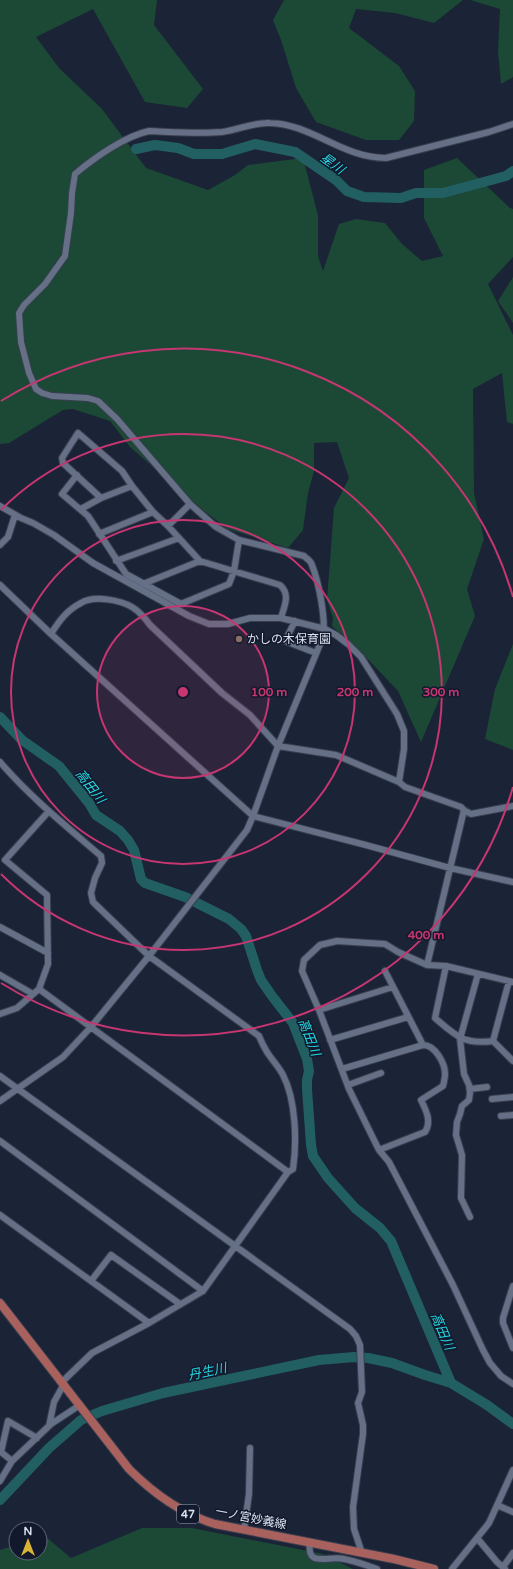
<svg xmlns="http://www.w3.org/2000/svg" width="513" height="1569" font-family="'Varela Round','Noto Sans JP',sans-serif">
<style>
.green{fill:#1b4935}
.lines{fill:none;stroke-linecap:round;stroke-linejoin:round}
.river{stroke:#225f63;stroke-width:10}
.minor-casing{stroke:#393f4f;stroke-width:8}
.major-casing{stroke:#393f4f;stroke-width:10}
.minor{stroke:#656f86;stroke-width:6}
.major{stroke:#a9615d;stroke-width:8}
.ring{fill:none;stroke:#c63671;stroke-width:2}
.education-dot{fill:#8d6e63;stroke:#12192c;stroke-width:1.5}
.labels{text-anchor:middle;stroke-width:3;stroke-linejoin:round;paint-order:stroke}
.shield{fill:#12192c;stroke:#9ea4b3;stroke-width:1}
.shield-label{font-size:11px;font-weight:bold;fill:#dae0ed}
.poi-label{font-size:12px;fill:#dae0ed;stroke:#12192c;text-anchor:start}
.street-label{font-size:12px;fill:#dae0ed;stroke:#12192c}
.water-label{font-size:13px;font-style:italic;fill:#23d9e4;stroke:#12192c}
.centre{fill:#c63671;stroke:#12192c;stroke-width:2}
.ring-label{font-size:12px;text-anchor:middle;font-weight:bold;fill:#c63671;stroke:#12192c;stroke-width:3;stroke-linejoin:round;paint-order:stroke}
</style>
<rect width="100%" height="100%" fill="#1b2336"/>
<path class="green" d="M0,0H157L154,25L203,89L187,108L145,102L93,9L36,37L59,68L102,109L146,168L208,190L235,175L248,165L303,158L318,215V256L323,271L339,224L356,219L385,223L402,244L422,261L443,256L424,218V170L457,158L510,208L513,209V257L488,284L513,335V424L507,422L502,373L473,389L474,493L484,539L467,589L475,616L421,742L398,691L362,653L332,626L333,618L327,600L334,508L349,478L337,442L314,443V471L308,493L303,530L288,548L228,529L204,511L130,447L110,421L73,409L63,410L9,443L0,444Z
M284,0H463L434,23L395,13L356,9L349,28L399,66L415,91L414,121L399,140H366L316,122L296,88L281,40L273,20Z
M470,0H513V77L501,84L498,51L500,9Z
M513,277V323L498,301Z
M513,644V750L485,739L495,689Z
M142,1528H192L323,1554L353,1569H0V1550L16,1545V1553H40V1538L46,1537L71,1558Z"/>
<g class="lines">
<path class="river" d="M136,149L155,145L178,148L194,154H222L255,144L295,152L336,180L347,191L364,197L401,198L416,193H443L506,176L513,171
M0,717L22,740L59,766L89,803L96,815L120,831L128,840L134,850L141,879L145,883L185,897L229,919L241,929L246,936L257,970L261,980L272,996L293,1023L307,1059L309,1071L307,1080V1089L311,1145L313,1156L328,1178L355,1208L380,1228L391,1241L451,1383L487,1405L513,1424
M0,1500L49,1448L81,1420L102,1411L163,1393L319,1360L354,1357L368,1358L392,1363L425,1375L451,1383"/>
<defs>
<path id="minor" d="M77,475L62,494L88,516L126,574L181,604L229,584L234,571L239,540
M132,486L101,498L63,463L62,458L78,433L122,471L132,486L153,512L168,526L200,561L280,585C291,595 284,606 281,618
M0,506L21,518L33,523L54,535L93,563L189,616L209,624H228L250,618H281L325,629L336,635L348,644L361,657L397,714L404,731V749L399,782
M81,509L101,498
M168,526L190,504
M99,534L153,512
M0,545L8,537L15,515
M116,561L179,538
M143,584L200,561
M0,585L51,634L253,816L362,844L450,868L513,882
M295,621L285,641L316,653
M51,634C59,621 67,610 81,603C94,595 120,600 132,607C140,612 145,618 150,625L222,693L250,715L278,746L336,755L399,782L405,787L461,807L464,810L471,814L513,806
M0,762C30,797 66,826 101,856L102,863L95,878L91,893L93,902L149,956L259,1036C261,1041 264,1047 267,1052C272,1060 279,1067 283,1075C296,1100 297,1142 293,1169L288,1172L203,1291L149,1323L92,1353L62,1382
M464,810L427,965L446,966L513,982
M0,927L48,953
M427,965L398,952L385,944L337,941L320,945L304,960L302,971L319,1010L349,1089L373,1138L379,1150L389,1162L453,1285L483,1350L490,1363L501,1376L513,1384
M446,966L435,1018C456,1036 464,1045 493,1041L513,1061
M385,971L423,1045
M0,975L33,994
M39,989L288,1172
M319,1010L393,987
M0,1014L17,1008L39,989L48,964L47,895L5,860L49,811
M330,1040L408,1017
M493,1041L509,981
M342,1069L423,1045C435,1045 445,1063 445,1074C445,1078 444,1082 443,1086L421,1100C426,1110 432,1122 425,1132L379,1150
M0,1076L350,1329L356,1336L360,1345L362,1392L358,1403L363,1425V1434L353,1507L354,1529L362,1553
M348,1085L381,1073
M470,1089L487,1087
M492,1099L513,1097
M0,1101L63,1057L91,1027L149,956L247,830L253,816L278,746L323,637C326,619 319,583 312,565C311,561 307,559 304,556L239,540L216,527L190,504L117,419L98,401L88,398L52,396L42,393L36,389L29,373L21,342L19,313L24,305L45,284L65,256L71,213L72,193L75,174C94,158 125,136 149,131C173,132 198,134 222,132C238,130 254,122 270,123C312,124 342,158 386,158L489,132L513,124
M501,1116L513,1115
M0,1141L203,1291
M0,1215L149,1323
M470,1217L461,1198L462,1155L456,1135L457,1122L460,1114L462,1106L469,1100L470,1093L469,1085L464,1074L460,1039L478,974
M91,1281L111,1255L180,1304
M513,1286L503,1318V1323L513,1348
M49,1426L54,1402L64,1384
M12,1461L1,1452L8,1421L37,1438
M0,1481L12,1461L51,1424L80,1405
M497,1505L513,1512
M244,1530L249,1494L250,1448
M477,1538L497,1562L505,1569
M310,1542C306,1569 328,1555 344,1559C355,1561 366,1565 377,1569
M503,1567L513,1553
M452,1569L489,1523L513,1470"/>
<path id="major" d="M0,1303L129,1469C154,1494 182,1514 215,1524L394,1559L434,1569"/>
</defs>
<use href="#minor" class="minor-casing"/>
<use href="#major" class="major-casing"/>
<use href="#minor" class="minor"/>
<use href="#major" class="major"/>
</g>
<circle cx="183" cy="692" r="86" fill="#c63671" fill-opacity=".12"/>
<g class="ring">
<circle cx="183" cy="692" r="86"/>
<circle cx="183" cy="692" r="172"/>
<path d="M1 510A258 258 0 1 1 1 874"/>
<path d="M513 787A343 343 0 0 1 1 983M1 401A343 343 0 0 1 513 597"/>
</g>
<circle class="education-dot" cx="239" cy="639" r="4"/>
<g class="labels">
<rect class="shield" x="177" y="1505" width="22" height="18" rx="3"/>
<g class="shield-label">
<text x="188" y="1518">47</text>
</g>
<g class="poi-label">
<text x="247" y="643">かしの木保育園</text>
</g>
<g class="street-label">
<text transform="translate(251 1518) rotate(11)" y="4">一ノ宮妙義線</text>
</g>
<g class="water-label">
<text transform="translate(333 163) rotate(36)" y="5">星川</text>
<text transform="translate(91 786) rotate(52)" y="5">高田川</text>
<text transform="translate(310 1037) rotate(69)" y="5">高田川</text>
<text transform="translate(443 1331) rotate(67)" y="5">高田川</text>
<text transform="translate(207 1371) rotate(-12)" y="5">丹生川</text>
</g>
</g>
<circle cx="183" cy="692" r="6" class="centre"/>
<g class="ring-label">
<text x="269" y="696">100 m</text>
<text x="355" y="696">200 m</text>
<text x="441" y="696">300 m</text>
<text x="426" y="939">400 m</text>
</g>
<g transform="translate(28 1541)"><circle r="19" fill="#12192c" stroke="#626979"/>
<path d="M0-3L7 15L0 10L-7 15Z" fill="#d8b434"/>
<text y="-6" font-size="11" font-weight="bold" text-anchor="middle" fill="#dae0ed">N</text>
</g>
</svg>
